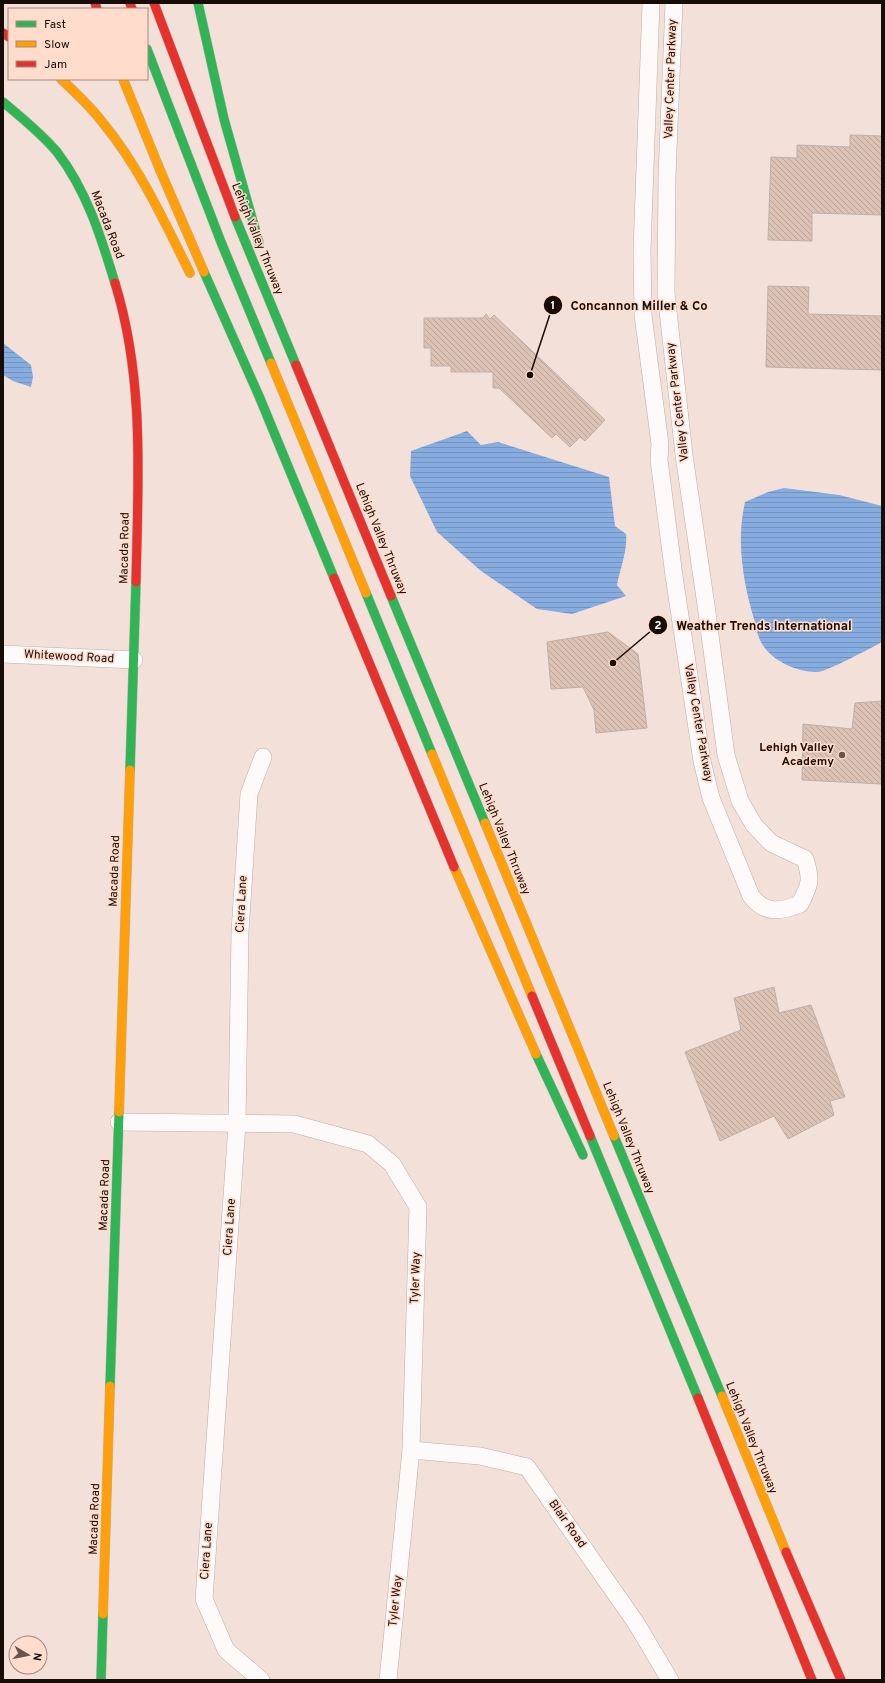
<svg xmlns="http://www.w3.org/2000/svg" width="885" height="1683" viewBox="0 0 885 1683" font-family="Overpass,sans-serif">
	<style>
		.water { fill: url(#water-rules) }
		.building { fill: url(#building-back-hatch); stroke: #beb0aa }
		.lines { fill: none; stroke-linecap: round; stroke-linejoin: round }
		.street-casing { stroke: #bdaea8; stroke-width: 18 }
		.fast-casing { stroke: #bdaea8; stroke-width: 10 }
		.slow-casing { stroke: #bdaea8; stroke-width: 10 }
		.jam-casing { stroke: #bdaea8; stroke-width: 10 }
		.street { stroke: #fdfaf9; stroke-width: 17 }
		.fast { stroke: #30b455; stroke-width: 9 }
		.slow { stroke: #ff9f0a; stroke-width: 9 }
		.jam { stroke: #e5322d; stroke-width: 9 }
		.poi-dot { fill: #655650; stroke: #ffdccc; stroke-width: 1.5 }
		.labels { text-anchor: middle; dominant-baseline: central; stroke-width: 3; stroke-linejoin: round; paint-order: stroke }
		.street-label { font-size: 12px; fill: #180c07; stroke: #ffdccc }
		.poi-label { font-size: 12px; font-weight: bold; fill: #180c07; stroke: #ffdccc; text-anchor: end }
		.leader { fill: none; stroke: #180c07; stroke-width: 1.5 }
		.callout-dot { fill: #180c07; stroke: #ffdccc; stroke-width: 1.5 }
		.mark-label { font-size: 12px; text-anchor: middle; font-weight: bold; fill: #fff }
		.callout-label { font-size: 13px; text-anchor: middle; font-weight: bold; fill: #180c07; stroke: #ffdccc; stroke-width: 3; stroke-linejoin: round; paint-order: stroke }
	</style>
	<defs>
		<pattern id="water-rules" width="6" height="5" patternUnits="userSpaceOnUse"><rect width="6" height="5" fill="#87acdf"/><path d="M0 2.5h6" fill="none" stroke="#7493be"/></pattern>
		<pattern id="building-back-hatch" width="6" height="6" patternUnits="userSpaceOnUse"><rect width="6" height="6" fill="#dcc2b5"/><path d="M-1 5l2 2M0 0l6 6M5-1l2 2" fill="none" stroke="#bca69a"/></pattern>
	</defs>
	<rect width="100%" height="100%" fill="#f3e0d8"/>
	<!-- water -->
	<g class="water">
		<polygon points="3,343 31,365 33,377 31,387 13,381 3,375"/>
		<path d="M467 431 481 445 498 442 609 477 615 526 626 534C628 549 620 569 617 585L626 596 572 614 537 609 481 571 437 532 410 476 411 451Z"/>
		<path d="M784 488 839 495 882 506V642C871 648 828 671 818 672 797 673 769 660 760 640 757 634 756 626 754 619 743 582 736 541 745 502L768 492Z"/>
	</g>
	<!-- building -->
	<g class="building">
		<polygon points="850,135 882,136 882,215 812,213 812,241 768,240 771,157 797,158 797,145 850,147"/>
		<polygon points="768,286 809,287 808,314 882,316 882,370 766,367"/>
		<polygon points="486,314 490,319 494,315 605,420 585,441 580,437 570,447 556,434 552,438 499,388 493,388 493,372 451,372 451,366 431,366 431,348 424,348 424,318 483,318"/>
		<polygon points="608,632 638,654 647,728 596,733 594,710 583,687 551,689 547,642"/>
		<polygon points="882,701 882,784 802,780 803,724 852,729 855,703"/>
		<polygon points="774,987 779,1013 811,1005 845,1097 830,1101 834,1115 788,1139 774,1116 720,1141 685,1052 741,1030 734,998"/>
	</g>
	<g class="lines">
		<!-- street casing -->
		<g class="street-casing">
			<g id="street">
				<path d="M651 3 642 250 643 315 660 444 659 460 674 576 702 761 711 798 751 896C765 914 780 912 800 904 810 884 812 881 805 859L771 843 754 825 740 801 726 755 706 605 684 455 666 293 667 176 674 3"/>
				<polyline points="3,654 134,660"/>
				<polyline points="119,1122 294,1124 368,1144 392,1164 418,1207 411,1450 388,1680"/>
				<polyline points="411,1450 480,1456 527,1467 636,1623 670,1680"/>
				<polyline points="261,1680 226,1650 204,1599 237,1124 240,932 249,794 263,757"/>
			</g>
		</g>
		<!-- fast casing -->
		<g class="fast-casing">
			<g id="fast">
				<polyline points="198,3 224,119 259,243"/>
				<polyline points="147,49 221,242 271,363"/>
				<path d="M3 102C22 118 41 133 57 152 87 191 101 237 115 283"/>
				<polyline points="235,217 296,365"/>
				<polyline points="204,272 259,396 334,578"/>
				<polyline points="366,593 432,754"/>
				<polyline points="391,596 485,823"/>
				<polyline points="130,770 136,582"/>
				<polyline points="536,1054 583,1155"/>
				<polyline points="590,1136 698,1398"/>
				<polyline points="614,1136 722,1396"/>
				<polyline points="110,1386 119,1112"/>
				<polyline points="101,1680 103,1614"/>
			</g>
		</g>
		<!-- slow casing -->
		<g class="slow-casing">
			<g id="slow">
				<path d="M61 79C76 93 91 107 103 123 140 168 164 221 190 273"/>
				<polyline points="123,79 160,170 204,272"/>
				<polyline points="271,363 366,593"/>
				<polyline points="432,754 532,996"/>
				<polyline points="485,823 614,1136"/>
				<polyline points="454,867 536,1054"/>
				<polyline points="119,1112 130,770"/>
				<polyline points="722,1396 786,1552"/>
				<polyline points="103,1614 110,1386"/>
			</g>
		</g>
		<!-- jam casing -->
		<g class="jam-casing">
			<g id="jam">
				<polyline points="95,3 97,9"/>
				<polyline points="130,3 132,9"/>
				<polyline points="154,3 235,217"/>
				<polyline points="3,33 9,37"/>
				<path d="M115 283C145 380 138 481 136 582"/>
				<polyline points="296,365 391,596"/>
				<polyline points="334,578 454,867"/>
				<polyline points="532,996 590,1136"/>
				<polyline points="698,1398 812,1680"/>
				<polyline points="786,1552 841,1680"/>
			</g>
		</g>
		<!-- street -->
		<use href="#street" class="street"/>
		<!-- fast -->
		<use href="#fast" class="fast"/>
		<!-- slow -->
		<use href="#slow" class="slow"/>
		<!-- jam -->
		<use href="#jam" class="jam"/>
	</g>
	<!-- markers -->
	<circle class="poi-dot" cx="842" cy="755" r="4"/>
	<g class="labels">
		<!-- street labels -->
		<g class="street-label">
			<text transform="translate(671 79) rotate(-88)">Valley Center Parkway</text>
			<text transform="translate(107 225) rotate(69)">Macada Road</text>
			<text transform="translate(257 239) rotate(68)">Lehigh Valley Thruway</text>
			<text transform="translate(678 402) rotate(-97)">Valley Center Parkway</text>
			<text transform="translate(381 539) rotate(68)">Lehigh Valley Thruway</text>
			<text transform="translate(125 548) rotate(-89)">Macada Road</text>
			<text transform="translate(69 657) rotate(3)">Whitewood Road</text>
			<text transform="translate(698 723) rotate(80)">Valley Center Parkway</text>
			<text transform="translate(504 839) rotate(68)">Lehigh Valley Thruway</text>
			<text transform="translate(115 871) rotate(-88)">Macada Road</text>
			<text transform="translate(242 904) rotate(-87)">Ciera Lane</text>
			<text transform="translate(628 1138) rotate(68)">Lehigh Valley Thruway</text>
			<text transform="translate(105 1195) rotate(-88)">Macada Road</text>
			<text transform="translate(230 1227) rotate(-86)">Ciera Lane</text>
			<text transform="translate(416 1278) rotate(-88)">Tyler Way</text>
			<text transform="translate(751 1438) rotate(68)">Lehigh Valley Thruway</text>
			<text transform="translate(95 1519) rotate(-88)">Macada Road</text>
			<text transform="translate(567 1524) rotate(55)">Blair Road</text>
			<text transform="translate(207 1551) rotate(-86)">Ciera Lane</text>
			<text transform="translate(396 1601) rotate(-84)">Tyler Way</text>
		</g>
		<!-- poi labels -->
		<g class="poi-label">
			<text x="834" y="748">Lehigh Valley<tspan x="834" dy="14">Academy</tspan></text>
		</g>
	</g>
	<!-- callouts -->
	<path class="leader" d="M530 375L553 305M613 663L658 625"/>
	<g class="callout-dot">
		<circle cx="530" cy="375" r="4"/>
		<circle cx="613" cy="663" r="4"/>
		<circle cx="553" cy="305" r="10"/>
		<circle cx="658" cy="625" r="10"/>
	</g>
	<g class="mark-label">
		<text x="553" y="309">1</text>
		<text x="658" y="629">2</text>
	</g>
	<g class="callout-label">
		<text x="639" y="310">Concannon Miller &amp; Co</text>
		<text x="764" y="630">Weather Trends International</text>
	</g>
	<!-- border -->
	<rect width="885" height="1683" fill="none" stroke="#180c07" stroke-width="8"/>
	<!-- legend -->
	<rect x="8" y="8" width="140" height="72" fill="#ffdccc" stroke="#a3897d"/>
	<rect x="16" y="21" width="20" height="6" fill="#30b455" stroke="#a3897d"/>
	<text x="44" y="28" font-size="12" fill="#180c07">Fast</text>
	<rect x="16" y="41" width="20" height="6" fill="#ff9f0a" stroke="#a3897d"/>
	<text x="44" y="48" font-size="12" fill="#180c07">Slow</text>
	<rect x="16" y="61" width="20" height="6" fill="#e5322d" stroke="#a3897d"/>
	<text x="44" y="68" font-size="12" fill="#180c07">Jam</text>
	<!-- north arrow -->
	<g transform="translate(28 1655) rotate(100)"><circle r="19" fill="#ffdccc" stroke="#a3897d"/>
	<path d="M0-3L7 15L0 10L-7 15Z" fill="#655650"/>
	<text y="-6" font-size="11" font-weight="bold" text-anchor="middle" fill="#180c07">N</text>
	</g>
</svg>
